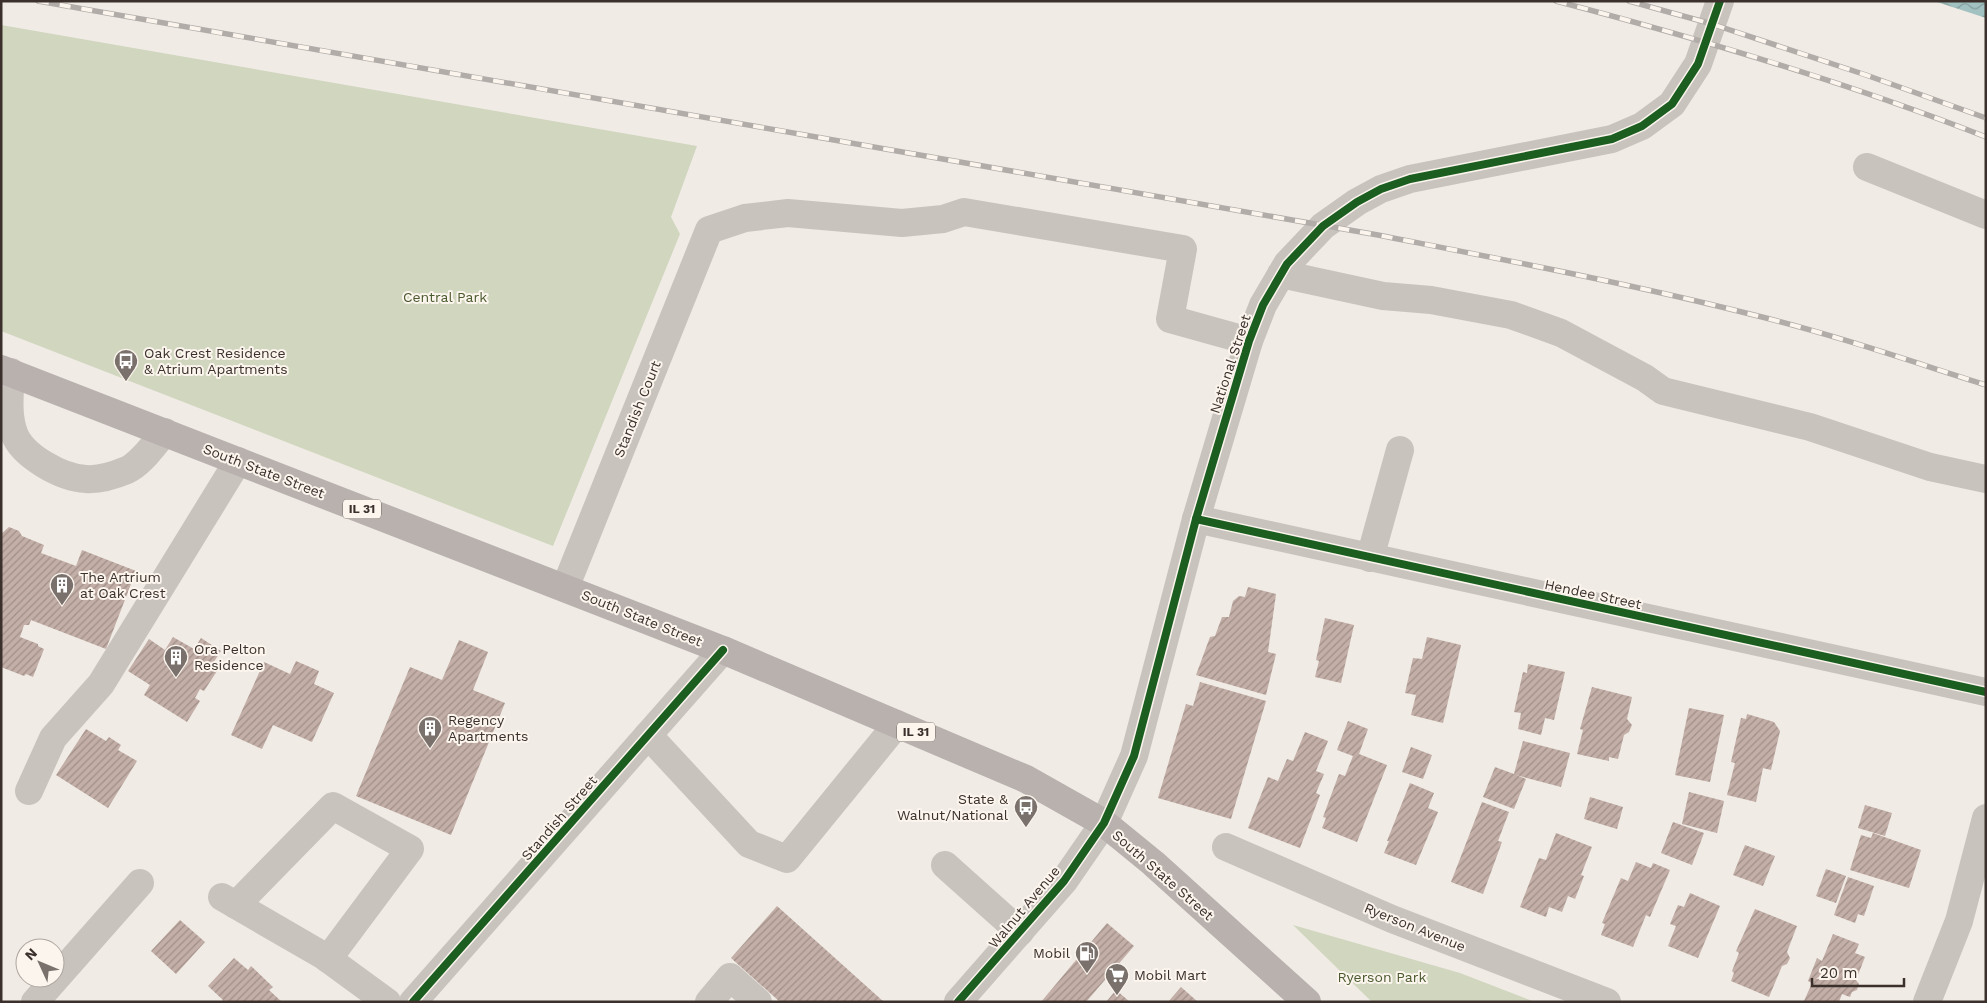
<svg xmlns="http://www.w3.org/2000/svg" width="1987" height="1003" viewBox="0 0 1987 1003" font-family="'Work Sans',sans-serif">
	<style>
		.park { fill: #d1d6bf }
		.water { fill: url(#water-waves) }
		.building { fill: url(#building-hatch) }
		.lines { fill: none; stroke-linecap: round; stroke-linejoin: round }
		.minor { stroke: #c9c3be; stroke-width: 28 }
		.major { stroke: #b8b1ad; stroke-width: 28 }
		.rail-casing { stroke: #b1aca8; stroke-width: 5.5 }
		.rail { stroke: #fbf5ee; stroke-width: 4; stroke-dasharray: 11; stroke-linecap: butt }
		.cycleway-casing { stroke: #fbf5ee; stroke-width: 11 }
		.cycleway { stroke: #1b5e20; stroke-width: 8 }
		.labels { text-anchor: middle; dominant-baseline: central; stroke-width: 4; stroke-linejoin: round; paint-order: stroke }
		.shield { fill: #fbf5ee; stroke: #756b66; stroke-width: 1 }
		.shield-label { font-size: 12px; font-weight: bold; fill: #3b302b }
		.park-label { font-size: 14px; fill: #4a5a2e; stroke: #fbf5ee }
		.poi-label { font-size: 14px; fill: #3b302b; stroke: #fbf5ee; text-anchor: start }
		.street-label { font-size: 14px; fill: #3b302b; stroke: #fbf5ee }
	</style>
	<defs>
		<pattern id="water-waves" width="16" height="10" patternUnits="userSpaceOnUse" patternTransform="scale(1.25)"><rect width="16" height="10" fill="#a1c2c1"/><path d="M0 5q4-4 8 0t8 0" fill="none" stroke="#849e9d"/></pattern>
		<pattern id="building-hatch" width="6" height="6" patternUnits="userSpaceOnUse" patternTransform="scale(1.25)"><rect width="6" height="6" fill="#c3afa7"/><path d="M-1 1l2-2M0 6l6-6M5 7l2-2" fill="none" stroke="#a08f88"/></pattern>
	</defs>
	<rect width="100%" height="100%" fill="#f0ebe5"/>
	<!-- park -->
	<g class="park">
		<polygon points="1,25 697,146 671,217 680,234 553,546 1,331"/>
		<polygon points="1293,925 1460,973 1535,1002 1372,1002"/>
	</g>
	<!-- water -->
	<polygon class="water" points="1934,1 1986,1 1986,18"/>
	<!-- building -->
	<g class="building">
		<polygon points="9,527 19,531 22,536 44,545 41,553 76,566 82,550 136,571 106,649 31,620 29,625 24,625 20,637 38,644 38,646 44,649 33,677 26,674 24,676 1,667 1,534"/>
		<polygon points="1248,587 1276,594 1268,652 1276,654 1266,695 1196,675 1210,637 1215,636 1222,617 1229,617 1233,601 1239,596 1245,597"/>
		<polygon points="1325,618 1354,625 1341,683 1315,677 1319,661 1316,660"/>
		<polygon points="173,637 194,649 201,638 221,651 211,666 217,671 204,691 200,689 195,698 200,701 187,722 144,695 150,685 128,671 149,639 165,650"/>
		<polygon points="1427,637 1461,645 1443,723 1411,715 1416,695 1405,693 1413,658 1422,659"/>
		<polygon points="459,640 488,652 473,690 505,703 451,835 356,796 410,667 442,680"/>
		<polygon points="296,661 319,671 314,684 334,693 312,742 273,725 262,749 231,735 264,662 290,674"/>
		<polygon points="1528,664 1565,672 1554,720 1545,718 1541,735 1518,729 1521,713 1514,712 1523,672 1527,673"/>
		<polygon points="1200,682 1266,701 1231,819 1158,798 1186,704 1193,706"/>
		<polygon points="1592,687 1632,697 1627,719 1632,725 1629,732 1624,735 1618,759 1609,757 1609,761 1577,754 1583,730 1580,729"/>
		<polygon points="1689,708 1724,715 1710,782 1675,775"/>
		<polygon points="1747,714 1774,722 1780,731 1771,770 1763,768 1756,802 1727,795 1735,763 1731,762 1741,718 1746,719"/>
		<polygon points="1348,721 1368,729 1359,754 1387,765 1357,842 1322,828 1326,818 1323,817 1339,774 1345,776 1353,756 1337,750"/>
		<polygon points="86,729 106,741 109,737 121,745 118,750 137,761 108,808 56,775"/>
		<polygon points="1305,732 1328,741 1316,771 1324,774 1316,793 1320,795 1300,848 1248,828 1268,777 1278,781 1287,759 1293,761"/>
		<polygon points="1523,741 1570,753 1561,787 1516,775 1526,779 1514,809 1483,797 1495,767 1514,774"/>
		<polygon points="1411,747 1432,755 1423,779 1402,772"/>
		<polygon points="1410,783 1434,793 1428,808 1438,812 1416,865 1384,853 1389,841 1387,841"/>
		<polygon points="1689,792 1724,801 1717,833 1682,824"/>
		<polygon points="1590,797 1623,807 1617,829 1584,819"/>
		<polygon points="1482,802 1509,812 1498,841 1502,842 1483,894 1451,882"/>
		<polygon points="1865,805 1892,813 1885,836 1858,828"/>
		<polygon points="1673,822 1704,833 1692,865 1661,853"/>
		<polygon points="1556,833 1592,847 1581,875 1584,876 1575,899 1568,896 1562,912 1549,907 1546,917 1520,907 1539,858 1546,860"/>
		<polygon points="1873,833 1921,850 1909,888 1850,870 1861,835 1871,838"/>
		<polygon points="1745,845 1775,856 1763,886 1733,875"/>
		<polygon points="1636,862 1651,868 1653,863 1670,870 1650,917 1646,915 1633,947 1601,935 1605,924 1602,923 1621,878 1628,881"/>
		<polygon points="1826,869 1846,876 1836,903 1816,896"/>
		<polygon points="1848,877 1874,886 1864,916 1858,914 1855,923 1834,915"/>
		<polygon points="1690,893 1720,906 1698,958 1668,946 1676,926 1670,924 1678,905 1684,907"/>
		<polygon points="777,906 884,1002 780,1002 731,958"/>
		<polygon points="1755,909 1797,926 1787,952 1790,958 1787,964 1782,966 1769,997 1731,981 1734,973 1732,971 1739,953 1736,951"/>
		<polygon points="180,920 205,942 176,974 151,951"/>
		<polygon points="1107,923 1134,946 1086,1002 1041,1002"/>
		<polygon points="1833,934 1859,944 1855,953 1865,957 1856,980 1859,984 1857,990 1852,992 1850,997 1842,994 1839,1002 1804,1001 1812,983 1808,981 1817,958 1822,961"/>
		<polygon points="234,958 248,970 251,966 273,987 269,990 282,1002 222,1002 223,1000 208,986"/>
		<polygon points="1181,987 1198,1002 1168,1002"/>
		<polygon points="1116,990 1130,1002 1106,1002"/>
	</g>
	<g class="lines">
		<!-- minor -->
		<g class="minor">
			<polyline points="1867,167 1986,215"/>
			<polyline points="1281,274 1383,296 1431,300 1511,315 1561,333 1645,378 1663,391 1810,427 1930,467 1986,479"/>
			<path d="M11 372C10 393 7 414 14 433 22 456 62 478 86 479 98 480 115 475 127 470 142 463 154 444 165 432"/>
			<polyline points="1196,519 1986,692"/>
			<polyline points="1370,558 1400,450"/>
			<polyline points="565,588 709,230 745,218 788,213 902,223 943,219 964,212 1183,249 1170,319 1249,341"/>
			<polyline points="648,735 749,844 787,859 897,724"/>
			<polyline points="29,791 53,738 101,684 238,461"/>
			<polyline points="1226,847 1392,919 1607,1002"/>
			<polyline points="945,865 1020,932"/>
			<polyline points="222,897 324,956 387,1002"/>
			<polyline points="236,905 333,806 410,849 328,959"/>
			<polyline points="35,1002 140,883"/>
			<polyline points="413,1002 723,650"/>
			<polyline points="709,1002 730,977 758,1002"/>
			<polyline points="958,1002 1064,881 1104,823 1134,756 1196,519 1249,341 1263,305 1287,264 1323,226 1357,202 1381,189 1410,179 1612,139 1642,126 1672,104 1698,64 1720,1"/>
			<polyline points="1927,1002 1959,921 1986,818"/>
		</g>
		<!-- major -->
		<polyline class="major" points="1,369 723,650 1026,779 1104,823 1153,863 1307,1002"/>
		<!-- rail casing -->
		<g class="rail-casing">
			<g id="rail">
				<path d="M38 1 1378 235C1505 260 1632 284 1758 316 1835 335 1910 361 1986 385"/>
				<path d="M1556 1C1701 39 1846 82 1986 137"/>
				<polyline points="1629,1 1712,24 1866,75 1986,118"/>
			</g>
		</g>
		<!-- rail -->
		<use href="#rail" class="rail"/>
		<!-- cycleway casing -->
		<g class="cycleway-casing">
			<g id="cycleway">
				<polyline points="1196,519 1986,692"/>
				<polyline points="413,1002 723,650"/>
				<polyline points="958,1002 1064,881 1104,823 1134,756 1196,519 1249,341 1263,305 1287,264 1323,226 1357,202 1381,189 1410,179 1612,139 1642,126 1672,104 1698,64 1720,1"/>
			</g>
		</g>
		<!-- cycleway -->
		<use href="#cycleway" class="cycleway"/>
	</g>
	<!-- icons -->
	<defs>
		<g id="bus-pin" transform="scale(1.25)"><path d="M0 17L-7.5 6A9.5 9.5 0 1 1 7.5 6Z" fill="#7a716c" stroke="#fbf5ee"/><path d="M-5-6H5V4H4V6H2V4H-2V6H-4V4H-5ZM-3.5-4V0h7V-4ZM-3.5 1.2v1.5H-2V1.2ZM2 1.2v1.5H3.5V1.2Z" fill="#fff"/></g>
		<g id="building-pin" transform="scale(1.25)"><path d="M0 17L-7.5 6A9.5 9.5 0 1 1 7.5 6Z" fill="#7a716c" stroke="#fbf5ee"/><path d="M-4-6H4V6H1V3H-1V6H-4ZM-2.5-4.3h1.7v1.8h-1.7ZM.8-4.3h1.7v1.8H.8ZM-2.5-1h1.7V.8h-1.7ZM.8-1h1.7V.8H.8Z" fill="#fff"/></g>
		<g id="fuel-pin" transform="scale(1.25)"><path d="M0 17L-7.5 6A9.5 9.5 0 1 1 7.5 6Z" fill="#7a716c" stroke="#fbf5ee"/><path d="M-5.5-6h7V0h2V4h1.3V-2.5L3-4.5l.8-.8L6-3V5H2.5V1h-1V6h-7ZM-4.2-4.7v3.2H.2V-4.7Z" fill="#fff"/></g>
		<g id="supermarket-pin" transform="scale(1.25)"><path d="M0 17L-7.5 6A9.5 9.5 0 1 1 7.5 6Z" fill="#7a716c" stroke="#fbf5ee"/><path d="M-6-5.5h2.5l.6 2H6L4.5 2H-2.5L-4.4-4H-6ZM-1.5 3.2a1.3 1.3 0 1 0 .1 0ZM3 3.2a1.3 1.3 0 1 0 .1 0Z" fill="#fff"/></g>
	</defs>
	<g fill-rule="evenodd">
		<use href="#bus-pin" x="126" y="361"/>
		<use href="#building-pin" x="62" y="585"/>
		<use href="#building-pin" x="176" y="657"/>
		<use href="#building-pin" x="430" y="728"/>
		<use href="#bus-pin" x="1026" y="807"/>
		<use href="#fuel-pin" x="1087" y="953"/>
		<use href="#supermarket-pin" x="1117" y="975"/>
	</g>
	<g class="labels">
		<!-- shield labels -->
		<g class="shield">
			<rect x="343" y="499.5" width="38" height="19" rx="4"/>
			<rect x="897" y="722.5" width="38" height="19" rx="4"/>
		</g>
		<g class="shield-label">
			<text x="362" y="509">IL 31</text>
			<text x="916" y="732">IL 31</text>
		</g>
		<!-- park labels -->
		<g class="park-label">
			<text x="445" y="297">Central Park</text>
			<text x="1382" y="977">Ryerson Park</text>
		</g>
		<!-- poi labels -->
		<g class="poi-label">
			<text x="144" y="353">Oak Crest Residence<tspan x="144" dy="16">&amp; Atrium Apartments</tspan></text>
			<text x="80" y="577">The Artrium<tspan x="80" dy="16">at Oak Crest</tspan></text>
			<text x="194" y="649">Ora Pelton<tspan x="194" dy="16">Residence</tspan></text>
			<text x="448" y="720">Regency<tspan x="448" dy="16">Apartments</tspan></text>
			<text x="1008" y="799" text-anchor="end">State &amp;<tspan x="1008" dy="16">Walnut/National</tspan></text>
			<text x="1070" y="953" text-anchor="end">Mobil</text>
			<text x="1134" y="975">Mobil Mart</text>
		</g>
		<!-- street labels -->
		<g class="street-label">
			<text transform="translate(1230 364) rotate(-72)">National Street</text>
			<text transform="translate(637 409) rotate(-68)">Standish Court</text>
			<text transform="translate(264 471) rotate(21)">South State Street</text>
			<text transform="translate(1593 594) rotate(12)">Hendee Street</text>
			<text transform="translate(642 618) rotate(22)">South State Street</text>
			<text transform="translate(559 818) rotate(-49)">Standish Street</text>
			<text transform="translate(1163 875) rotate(41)">South State Street</text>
			<text transform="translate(1024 907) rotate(-50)">Walnut Avenue</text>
			<text transform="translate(1415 927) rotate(22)">Ryerson Avenue</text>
		</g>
	</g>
	<!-- border -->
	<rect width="1987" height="1003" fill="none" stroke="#3b302b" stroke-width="5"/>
	<!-- north arrow -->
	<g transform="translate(40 963) rotate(314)"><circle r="24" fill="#fbf5ee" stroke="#aea6a0"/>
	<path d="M0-4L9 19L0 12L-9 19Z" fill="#7a716c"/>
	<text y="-8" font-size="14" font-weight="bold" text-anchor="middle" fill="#3b302b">N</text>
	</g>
	<!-- scale -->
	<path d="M1812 978v8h92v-8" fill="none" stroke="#3b302b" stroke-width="2.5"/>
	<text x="1820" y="978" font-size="15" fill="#3b302b" stroke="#fbf5ee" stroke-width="4" paint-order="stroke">20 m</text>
</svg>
